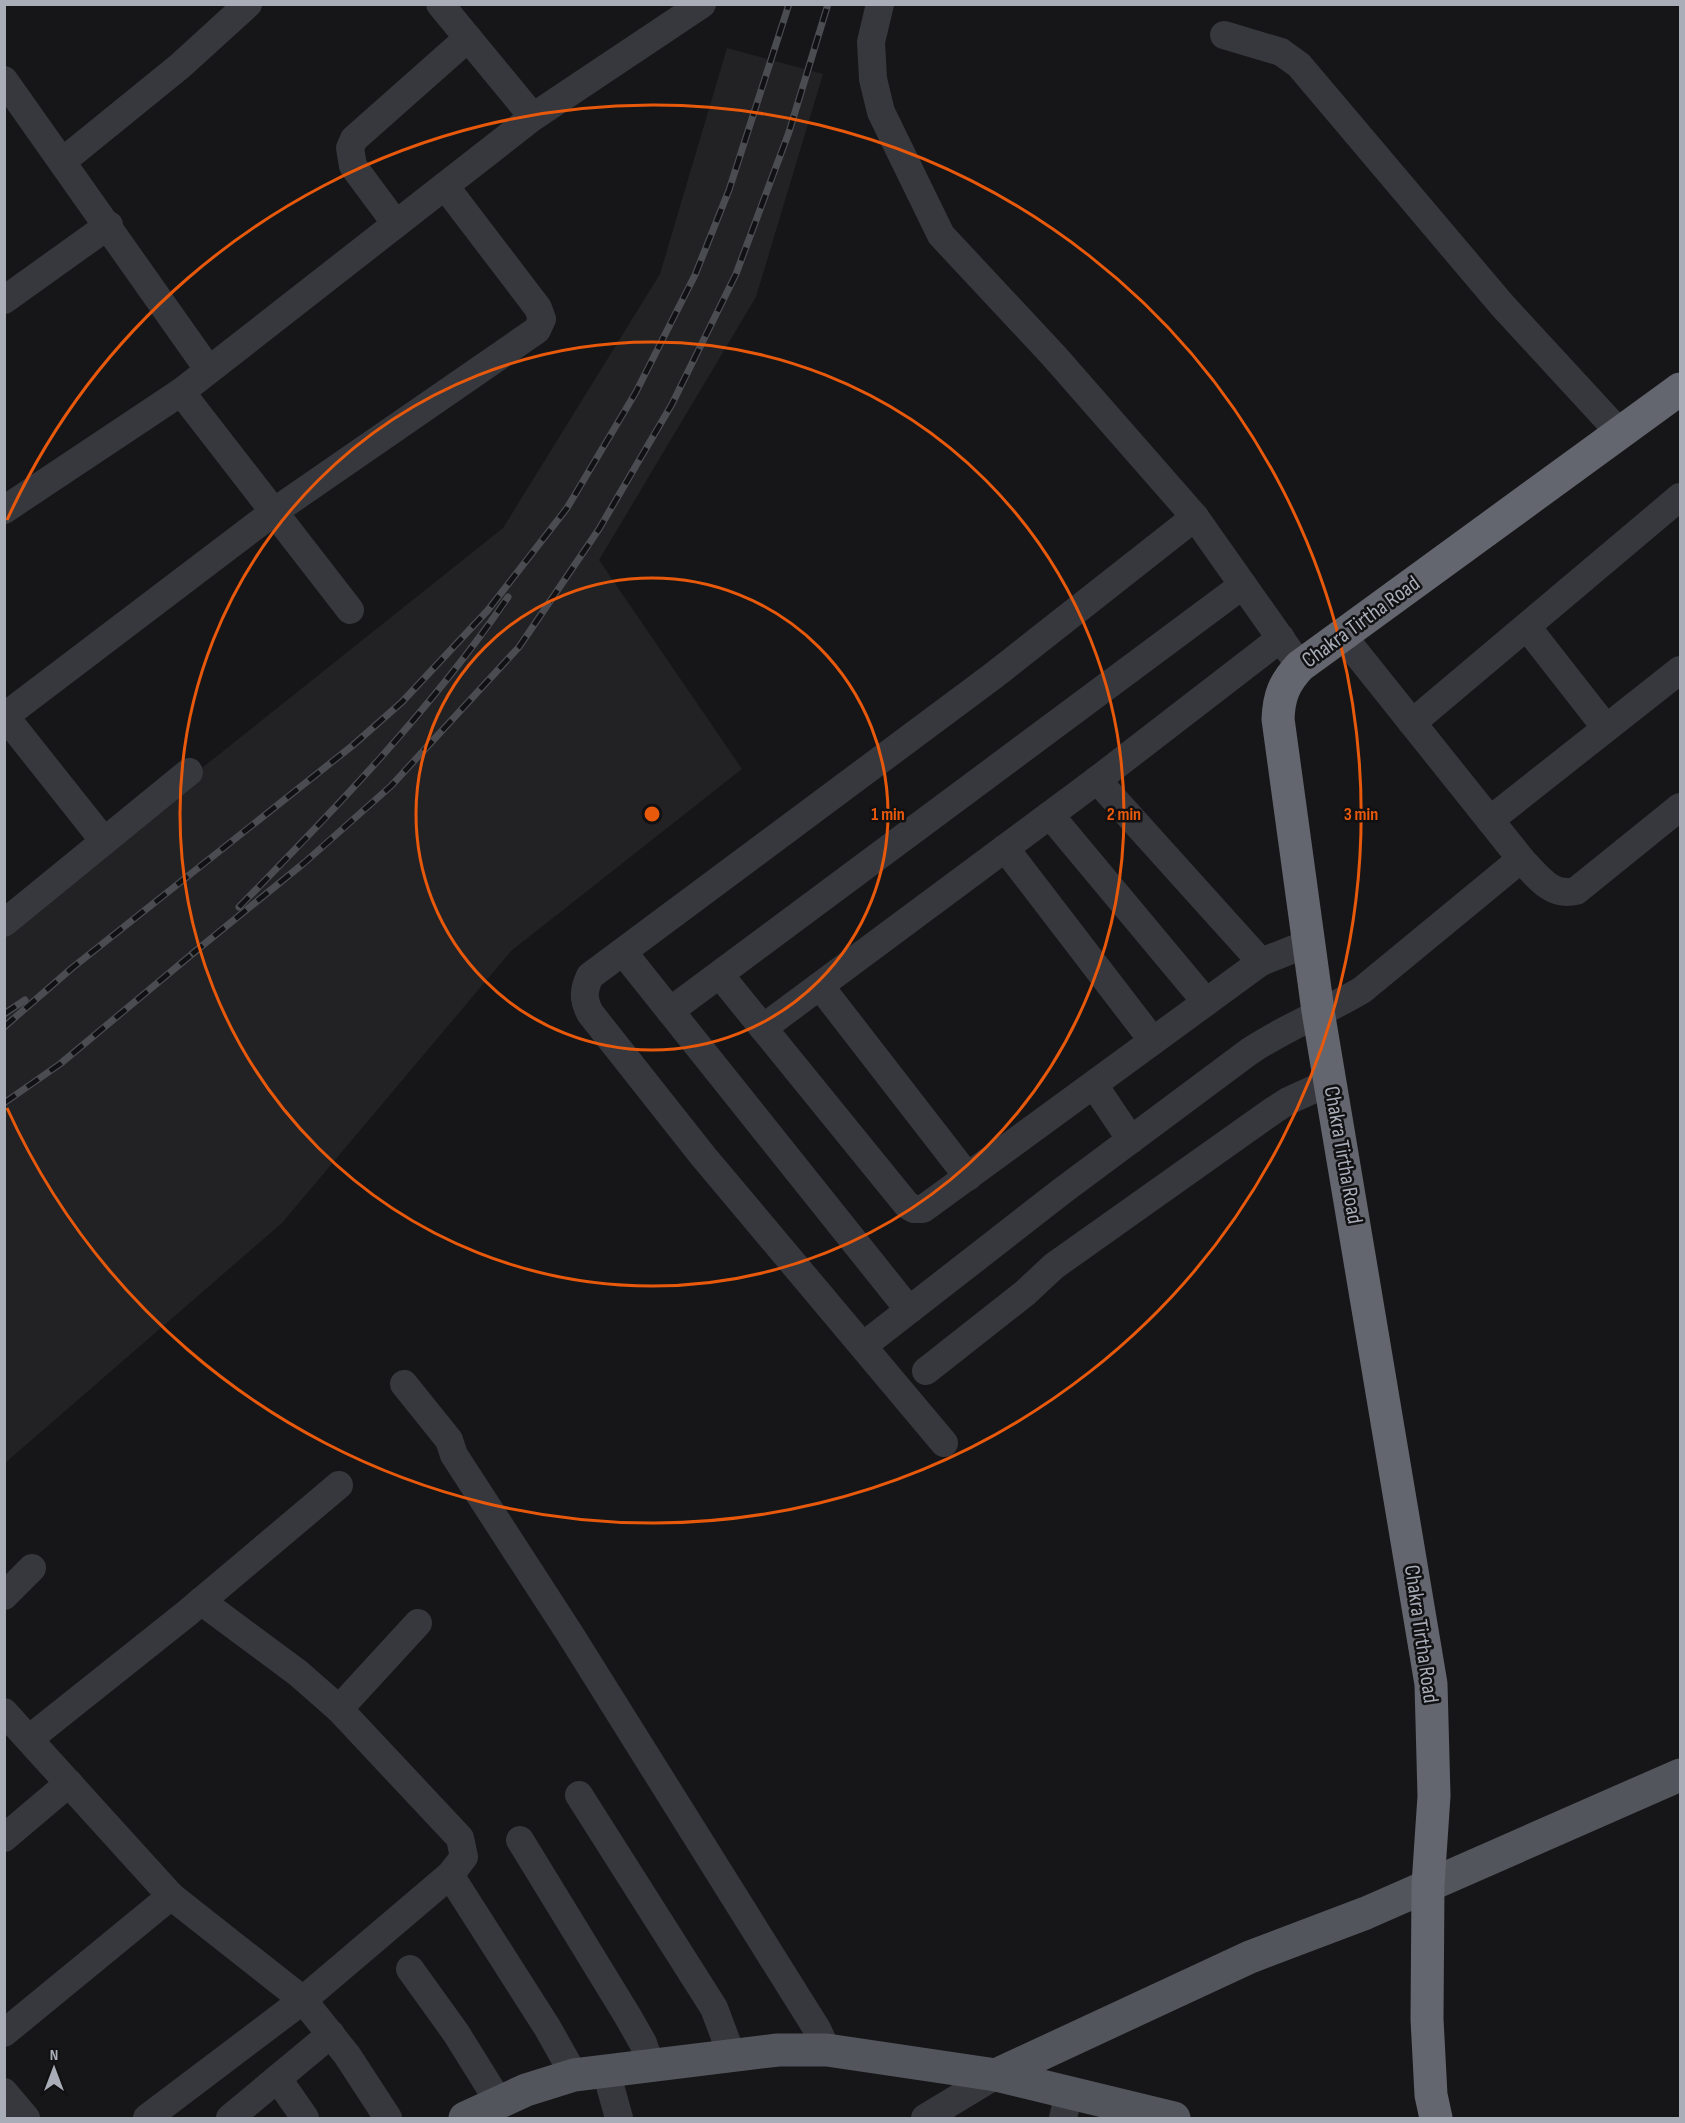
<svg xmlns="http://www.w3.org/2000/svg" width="1685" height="2123" viewBox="0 0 1685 2123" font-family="'Sofia Sans Condensed',sans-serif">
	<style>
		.built { fill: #222225 }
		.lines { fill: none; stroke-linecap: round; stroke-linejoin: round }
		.minor { stroke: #37383d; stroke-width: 28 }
		.major { stroke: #53555c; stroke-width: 33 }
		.highway { stroke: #63666e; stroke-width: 33 }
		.rail-casing { stroke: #4a4c52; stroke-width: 7 }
		.rail { stroke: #111113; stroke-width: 4.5; stroke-dasharray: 14; stroke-linecap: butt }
		.ring { fill: none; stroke: #e8590c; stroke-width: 3 }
		.labels { text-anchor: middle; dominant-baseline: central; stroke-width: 5; stroke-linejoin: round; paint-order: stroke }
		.street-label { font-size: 22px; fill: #a8adb8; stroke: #111113 }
		.centre { fill: #e8590c; stroke: #111113; stroke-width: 3 }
		.ring-label { font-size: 18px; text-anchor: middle; font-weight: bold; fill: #e8590c; stroke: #111113; stroke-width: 5; stroke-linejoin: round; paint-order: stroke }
	</style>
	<rect width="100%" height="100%" fill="#161618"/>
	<!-- built -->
	<polygon class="built" points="727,48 823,74 756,297 599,560 742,769 511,951 282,1223 5,1463 5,925 503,528 660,274"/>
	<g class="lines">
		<!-- minor -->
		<g class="minor">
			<polyline points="440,4 533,117"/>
			<polyline points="880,4 871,42 873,79 881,112 941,235 1054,356 1195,517 1300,666"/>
			<polyline points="1224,35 1281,52 1299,65 1502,305 1620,433"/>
			<polyline points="4,80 208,369"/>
			<polyline points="63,161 180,66 248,4"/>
			<polyline points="396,224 353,166 350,148 354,139 468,38"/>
			<polyline points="4,300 109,225"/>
			<polyline points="181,392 350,610"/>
			<polyline points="4,510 181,392 533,117 702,4"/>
			<polyline points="1527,627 1606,728"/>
			<path d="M1342 635 1521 859C1537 876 1551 897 1576 891L1680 807"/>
			<polyline points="4,715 104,841"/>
			<polyline points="5,716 275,511 537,330 542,319 538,308 445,186"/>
			<polyline points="1412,723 1680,497"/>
			<polyline points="1097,780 1261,962"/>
			<polyline points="1050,815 1206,1002"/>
			<polyline points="1490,820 1680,670"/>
			<polyline points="1005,848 1153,1041"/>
			<polyline points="4,923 189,772"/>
			<polyline points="623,952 909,1310"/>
			<polyline points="720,975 907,1205 914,1209 923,1209 1261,962 1309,943"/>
			<polyline points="820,986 968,1177"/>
			<polyline points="670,1011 1243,585"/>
			<polyline points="763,1028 1097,780 1281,638"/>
			<polyline points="1094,1085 1131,1140"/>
			<path d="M863 1346 1062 1191 1250 1051C1286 1027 1325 1012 1362 990L1521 859"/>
			<polyline points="926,1371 1025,1293 1054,1266 1274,1110 1288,1101 1330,1082"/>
			<polyline points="404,1384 449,1440 454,1455 570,1634 817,2029 827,2050"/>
			<path d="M944 1443 703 1156 590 1013C583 999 583 991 590 976L993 676 1195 517"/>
			<polyline points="4,1596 32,1568"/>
			<polyline points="339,1709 418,1623"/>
			<polyline points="4,1712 171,1896 303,2000 347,2055 388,2118"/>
			<polyline points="29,1739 186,1614 339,1485"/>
			<polyline points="579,1795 714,2008 732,2056"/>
			<polyline points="4,1838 69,1783"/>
			<polyline points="520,1840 627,2015 643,2043 651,2066"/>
			<polyline points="450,1875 547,2027 574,2075"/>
			<polyline points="410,1969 456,2033 499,2102"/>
			<polyline points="4,2033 171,1896"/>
			<polyline points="606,2071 619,2118"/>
			<polyline points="278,2079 305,2118"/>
			<polyline points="4,2092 26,2118"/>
			<polyline points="147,2118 303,2000 450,1875 464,1857 460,1838 339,1709 298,1673 201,1601"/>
			<polyline points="230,2118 331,2034"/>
			<polyline points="925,2118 996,2075"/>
			<polyline points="1063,2118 1069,2093"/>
		</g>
		<!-- major -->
		<g class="major">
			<polyline points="996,2075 1250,1957 1366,1913 1680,1775"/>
			<polyline points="465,2118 526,2090 574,2075 778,2050 827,2050 996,2075 1174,2118"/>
		</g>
		<!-- highway -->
		<path class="highway" d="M1436 2118 1431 2095 1427 2019 1428 1885 1434 1796 1431 1684 1318 1011 1278 719C1279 696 1284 683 1300 666L1680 389"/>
		<!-- rail casing -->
		<g class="rail-casing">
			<g id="rail">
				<path d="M239 907C334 810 431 710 508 597"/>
				<polyline points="192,954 304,863 391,786 519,647 599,529 672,404 736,274 789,132 828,4"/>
				<polyline points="4,1014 25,1000"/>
				<polyline points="4,1027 72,968 352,746 402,702 488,610 567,508 636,392 695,275 729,190 789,4"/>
				<polyline points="4,1103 60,1064 197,950"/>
			</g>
		</g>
		<!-- rail -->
		<use href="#rail" class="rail"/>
	</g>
	<!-- distance rings -->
	<g class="ring">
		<circle cx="652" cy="814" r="236"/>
		<circle cx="652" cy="814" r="472"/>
		<path d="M7 520A709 709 0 1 1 7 1108"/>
	</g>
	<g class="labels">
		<!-- street labels -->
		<g class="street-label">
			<text transform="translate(1361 622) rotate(-36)">Chakra Tirtha Road</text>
			<text transform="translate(1343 1155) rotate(80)">Chakra Tirtha Road</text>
			<text transform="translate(1421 1634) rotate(82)">Chakra Tirtha Road</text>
		</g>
	</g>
	<circle cx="652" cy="814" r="9" class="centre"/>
	<g class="ring-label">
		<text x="888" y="820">1 min</text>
		<text x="1124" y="820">2 min</text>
		<text x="1361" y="820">3 min</text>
	</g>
	<!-- border -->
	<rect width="1685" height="2123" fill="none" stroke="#a8adb8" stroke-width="12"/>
	<!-- north arrow -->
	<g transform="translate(54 2069)" stroke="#111113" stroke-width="4.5" paint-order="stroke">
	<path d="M0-4.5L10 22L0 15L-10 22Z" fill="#a8adb8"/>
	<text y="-9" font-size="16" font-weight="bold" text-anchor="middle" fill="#a8adb8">N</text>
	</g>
</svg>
